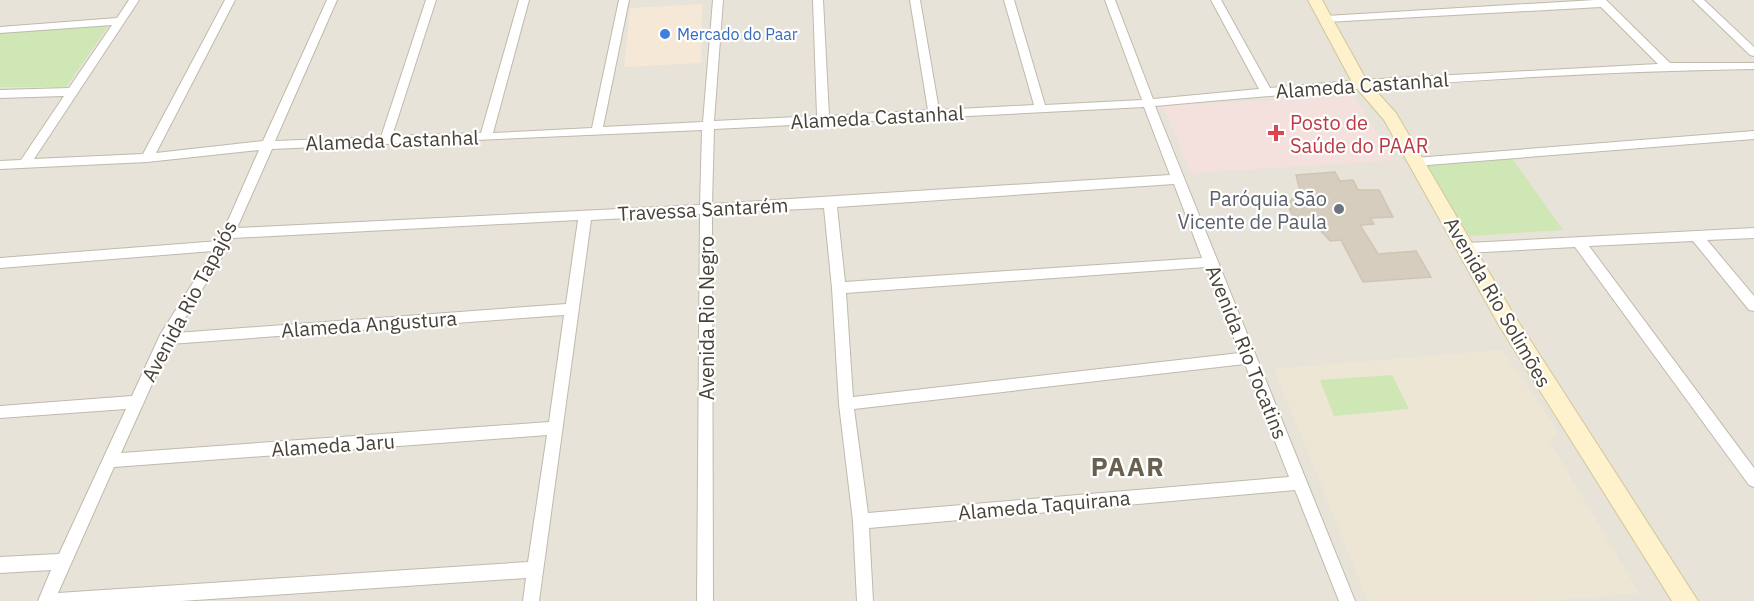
<svg xmlns="http://www.w3.org/2000/svg" width="1754" height="601" viewBox="0 0 1754 601" font-family="'IBM Plex Sans',sans-serif">
	<style>
		.residential { fill: #e8e3d8 }
		.commercial { fill: #f5e8d6 }
		.education { fill: #ede6d4 }
		.medical { fill: #f4e1de }
		.green { fill: #cfe7b4 }
		.building { fill: #d6cdbf; stroke: #d0c5b3; stroke-width: 1.5 }
		.lines { fill: none; stroke-linecap: round; stroke-linejoin: round }
		.minor-casing { stroke: #c0b9ac; stroke-width: 2 }
		.secondary-casing { stroke: #d2c59b; stroke-width: 2 }
		.minor { fill: #fff; fill-rule: evenodd }
		.secondary { fill: #fdf2cb; fill-rule: evenodd }
		.shop-dot { fill: #3f7fe0; stroke: #fff; stroke-width: 2 }
		.health-dot { fill: #e0444e; stroke: #fff; stroke-width: 2 }
		.worship-dot { fill: #6b7280; stroke: #fff; stroke-width: 2 }
		.labels { text-anchor: middle; dominant-baseline: central; stroke-width: 4.5; stroke-linejoin: round; paint-order: stroke }
		.far-shop-label { font-size: 16px; fill: #366cbe; stroke: #fff; text-anchor: start }
		.street-label { font-size: 20px; fill: #484238; stroke: #fff }
		.health-label { font-size: 20px; fill: #be3a42; stroke: #fff; text-anchor: start }
		.worship-label { font-size: 20px; fill: #5b616d; stroke: #fff; text-anchor: end }
		.district-label { font-size: 26px; font-weight: bold; letter-spacing: 1.5px; fill: #6a6050; stroke: #fff }
	</style>
	<rect width="100%" height="100%" fill="#f4f1ea"/>
	<!-- residential -->
	<rect class="residential" x="0" y="0" width="1754" height="601"/>
	<!-- commercial -->
	<polygon class="commercial" points="702,4 701,63 624,67 630,8"/>
	<!-- education -->
	<polygon class="education" points="1502,350 1558,431 1550,442 1639,593 1548,601 1368,601 1274,369"/>
	<!-- medical -->
	<polygon class="medical" points="1354,96 1393,160 1191,173 1163,106"/>
	<!-- green -->
	<g class="green">
		<polygon points="109,25 66,87 0,87 0,32"/>
		<polygon points="1512,158 1563,230 1470,236 1424,164"/>
		<polygon points="1392,375 1409,409 1334,416 1320,380"/>
	</g>
	<!-- building -->
	<polygon class="building" points="1335,172 1340,181 1353,180 1358,190 1379,190 1393,217 1370,218 1374,224 1360,225 1378,254 1416,251 1431,277 1363,282 1341,240 1330,241 1311,220 1301,220 1292,214 1288,205 1292,199 1301,195 1296,175"/>
	<g class="lines">
		<!-- minor casing -->
		<g class="minor-casing">
			<g id="minor">
				<path d="M129 0H139L34 159 143 154 225 0H235L156 153 263 141 327 0H337L275 141 381 137 426 0H436L392 136 481 133 519 0H529L493 133 592 128 619 0H629L603 127 703 122 713 0H723L714 121 817 116 813 0H823L829 116 928 110 910 0H920L939 110 1034 105 1004 0H1014L1045 105 1142 100 1105 0H1115L1153 99 1259 89 1211 0H1221L1270 88 1361 80 1658 64 1601 7 1326 22 1321 19 1326 16 1595 0H1606L1670 63H1754V69C1554 72 1355 88 1155 106L1355 601H1339L1295 490 869 528 873 601H857L853 521 839 404 832 288 824 208 712 213 713 601H697L700 214 591 220 539 601H523L526 578 181 601H38L51 570 0 573V557L59 554 126 409 0 418V406L132 396 160 335 213 251 0 268V258L219 241 259 150 147 162 0 169V161L21 160 64 96 0 98V90L69 88 112 25 0 33V27L117 18ZM1144 107 1170 175 712 204 714 129ZM702 130 700 205 237 228 272 149ZM1174 184 1202 258 845 282 837 207ZM578 220 566 304 176 333 233 238ZM1206 267 1240 353 853 397 846 293ZM564 315 549 422 121 453 170 344ZM1245 364 1289 477 868 513 854 409ZM547 435 528 562 58 593 114 467Z"/>
				<polygon points="1693,0 1704,0 1754,47 1754,56 1750,55"/>
				<polygon points="1754,131 1754,139 1415,166 1409,162 1415,158"/>
				<polygon points="1754,228 1754,238 1707,240 1754,296 1754,311 1749,310 1693,241 1589,246 1754,468 1754,487 1749,485 1575,247 1467,253 1461,248 1467,243"/>
			</g>
		</g>
		<!-- secondary casing -->
		<g class="secondary-casing">
			<polygon id="secondary" points="1308,0 1322,0 1367,81 1396,113 1514,315 1698,601 1672,601 1500,327 1384,120 1353,84"/>
		</g>
		<!-- minor -->
		<use href="#minor" class="minor"/>
		<!-- secondary -->
		<use href="#secondary" class="secondary"/>
	</g>
	<!-- markers -->
	<circle class="shop-dot" cx="665" cy="34" r="6"/>
	<path class="health-dot" d="M1273 124h6v6h6v6h-6v6h-6v-6h-6v-6h6z"/>
	<circle class="worship-dot" cx="1339" cy="209" r="6"/>
	<g class="labels">
		<!-- far-shop labels -->
		<g class="far-shop-label">
			<text x="677" y="34">Mercado do Paar</text>
		</g>
		<!-- street labels -->
		<g class="street-label">
			<text transform="translate(1362 85) rotate(-4)">Alameda Castanhal</text>
			<text transform="translate(877 117) rotate(-3)">Alameda Castanhal</text>
			<text transform="translate(392 140) rotate(-2)">Alameda Castanhal</text>
			<text transform="translate(703 209) rotate(-3)">Travessa Santarém</text>
			<text transform="translate(189 301) rotate(-62)">Avenida Rio Tapajós</text>
			<text transform="translate(1498 302) rotate(60)">Avenida Rio Solimões</text>
			<text transform="translate(706 318) rotate(-90)">Avenida Rio Negro</text>
			<text transform="translate(369 324) rotate(-4)">Alameda Angustura</text>
			<text transform="translate(1247 352) rotate(68)">Avenida Rio Tocatins</text>
			<text transform="translate(333 445) rotate(-4)">Alameda Jaru</text>
			<text transform="translate(1044 505) rotate(-5)">Alameda Taquirana</text>
		</g>
		<!-- health labels -->
		<g class="health-label">
			<text x="1290" y="122">Posto de<tspan x="1290" dy="23">Saúde do PAAR</tspan></text>
		</g>
		<!-- worship labels -->
		<g class="worship-label">
			<text x="1327" y="198">Paróquia São<tspan x="1327" dy="23">Vicente de Paula</tspan></text>
		</g>
		<!-- district labels -->
		<g class="district-label">
			<text x="1128" y="466">PAAR</text>
		</g>
	</g>
</svg>
